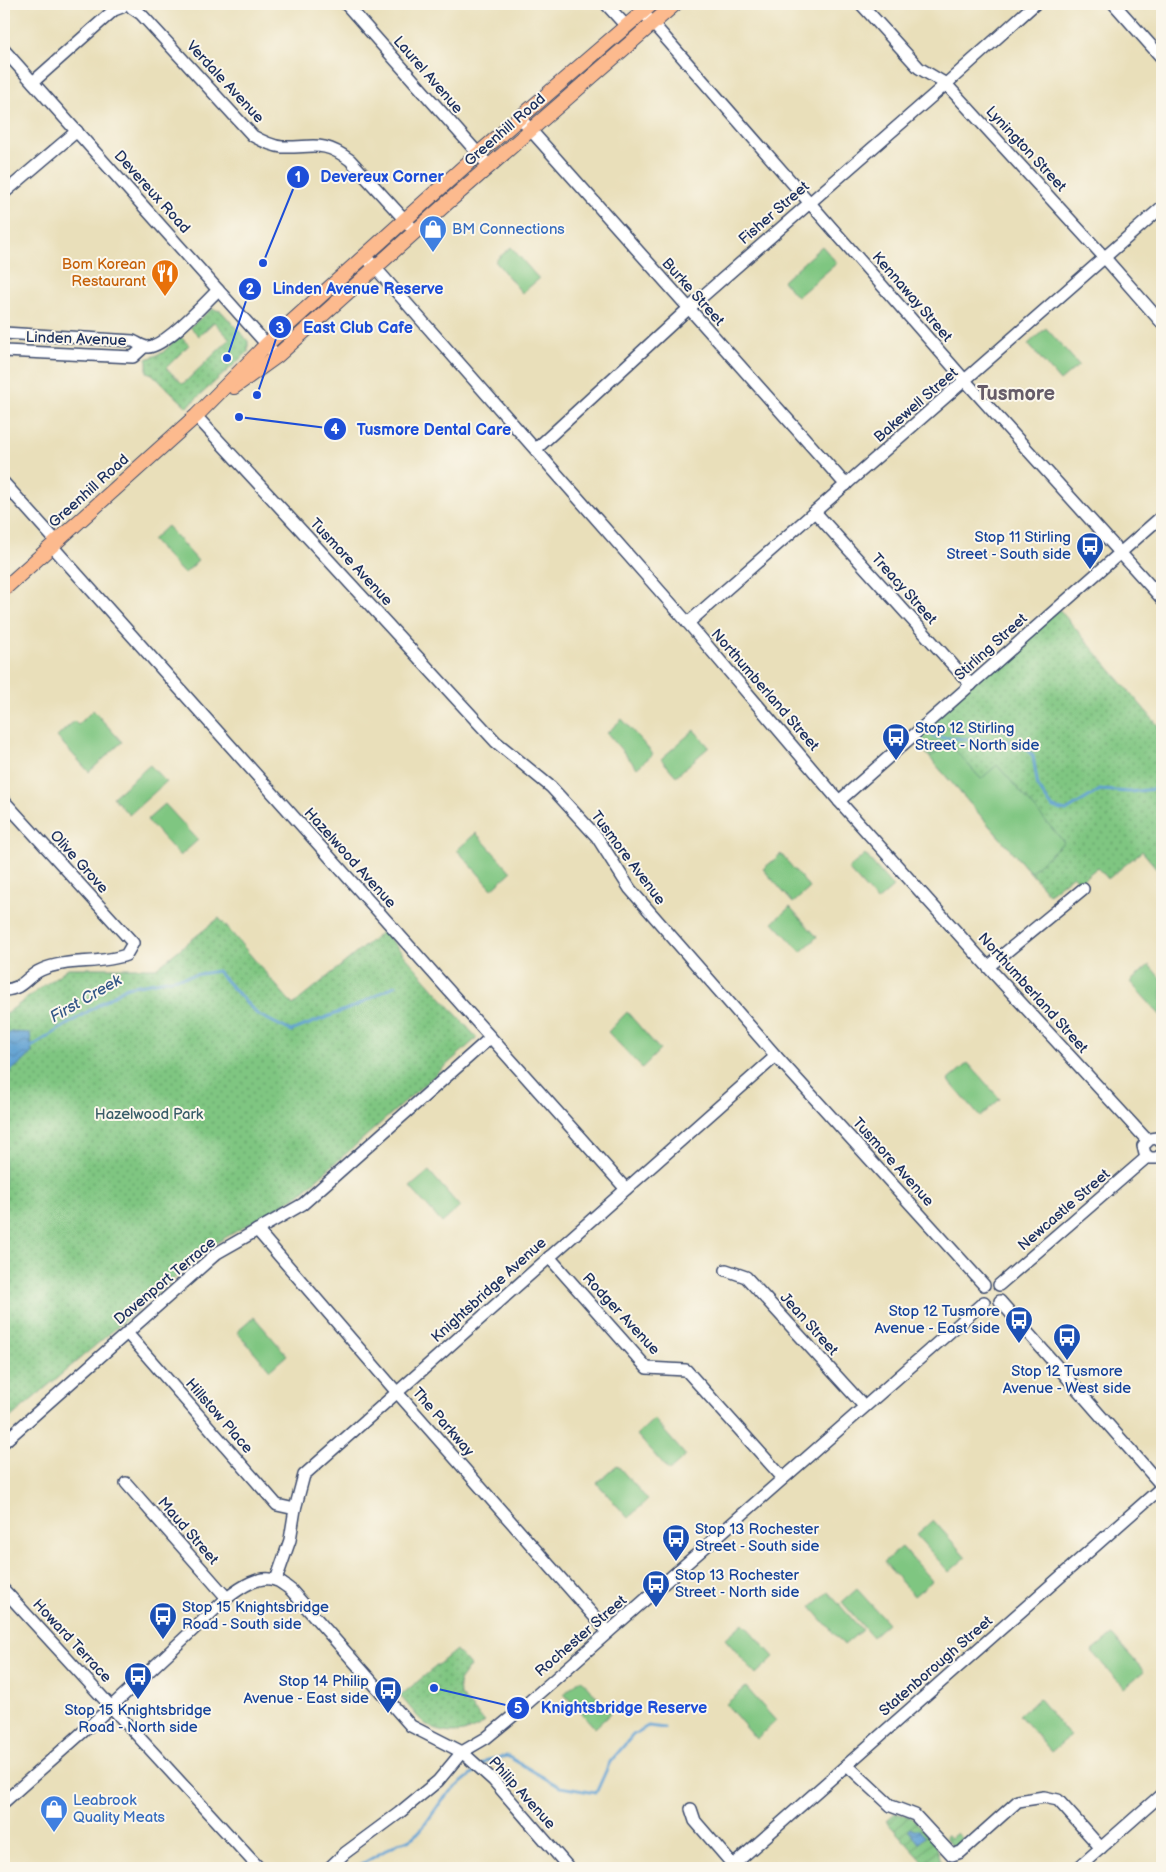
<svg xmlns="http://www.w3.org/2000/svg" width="1166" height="1872" viewBox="0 0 1166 1872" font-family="'Balsamiq Sans',sans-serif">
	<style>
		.grass { fill: url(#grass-dots); stroke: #4d7a70 }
		.garden { fill: url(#garden-furrows); stroke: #4d7a70 }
		.pitch { fill: #7fc681; stroke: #4d7a70 }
		.water { fill: url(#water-waves); stroke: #3d6898 }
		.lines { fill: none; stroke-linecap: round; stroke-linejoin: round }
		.stream { stroke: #5fa0d2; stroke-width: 3 }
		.minor-casing { stroke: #3a496c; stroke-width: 14 }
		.major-casing { stroke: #3a496c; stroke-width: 16 }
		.minor { stroke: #fff; stroke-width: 11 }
		.major { stroke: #fcba8e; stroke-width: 14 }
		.labels { text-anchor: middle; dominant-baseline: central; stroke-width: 4; stroke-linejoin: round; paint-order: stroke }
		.street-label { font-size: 15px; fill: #1b2f5e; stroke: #fbf7ec }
		.shop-label { font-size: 15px; fill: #366cbe; stroke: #fbf7ec; text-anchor: start }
		.food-label { font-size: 15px; fill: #c56008; stroke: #fbf7ec; text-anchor: end }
		.transit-label { font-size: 15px; fill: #164399; stroke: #fbf7ec; text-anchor: start }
		.park-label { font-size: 15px; fill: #395c68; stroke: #fbf7ec }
		.water-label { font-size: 16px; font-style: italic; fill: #335787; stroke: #fbf7ec }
		.district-label { font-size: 20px; font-weight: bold; fill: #665c69; stroke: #fbf7ec }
		.leader { fill: none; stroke: #1d4ed8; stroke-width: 2 }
		.callout-dot { fill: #1d4ed8; stroke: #fbf7ec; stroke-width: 2 }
		.mark-label { font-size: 15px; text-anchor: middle; font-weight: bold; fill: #fff }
		.callout-label { font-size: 16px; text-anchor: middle; font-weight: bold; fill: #1d4ed8; stroke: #fbf7ec; stroke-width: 4; stroke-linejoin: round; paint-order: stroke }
	</style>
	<defs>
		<pattern id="grass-dots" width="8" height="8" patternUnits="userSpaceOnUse" patternTransform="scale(1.25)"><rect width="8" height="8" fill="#7fc681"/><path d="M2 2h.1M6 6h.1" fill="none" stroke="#67a16d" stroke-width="1.8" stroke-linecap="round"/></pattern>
		<pattern id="garden-furrows" width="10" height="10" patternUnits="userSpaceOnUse" patternTransform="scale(1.25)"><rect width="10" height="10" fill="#7fc681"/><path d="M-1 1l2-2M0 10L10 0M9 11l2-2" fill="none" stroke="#67a16d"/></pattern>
		<pattern id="water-waves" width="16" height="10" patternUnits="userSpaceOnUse" patternTransform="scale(1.25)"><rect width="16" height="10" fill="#5fa0d2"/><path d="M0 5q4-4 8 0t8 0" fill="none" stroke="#4e83ae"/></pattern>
	</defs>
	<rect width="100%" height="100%" fill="#fbf7ec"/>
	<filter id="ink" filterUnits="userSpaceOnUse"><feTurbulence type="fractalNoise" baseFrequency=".02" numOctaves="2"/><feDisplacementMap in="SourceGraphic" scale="10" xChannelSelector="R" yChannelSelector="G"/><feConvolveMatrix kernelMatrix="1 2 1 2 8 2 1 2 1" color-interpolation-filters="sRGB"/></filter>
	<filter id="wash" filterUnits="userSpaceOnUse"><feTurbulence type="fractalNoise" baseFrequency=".0096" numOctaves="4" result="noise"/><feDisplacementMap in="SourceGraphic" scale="20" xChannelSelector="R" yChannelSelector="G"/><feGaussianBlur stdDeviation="1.12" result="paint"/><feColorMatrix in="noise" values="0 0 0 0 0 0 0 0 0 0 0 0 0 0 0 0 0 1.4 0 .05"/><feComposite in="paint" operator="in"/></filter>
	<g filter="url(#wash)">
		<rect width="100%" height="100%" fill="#e9dfba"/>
		<!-- grass -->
		<g class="grass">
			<polygon points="212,309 221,311 248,341 248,352 187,407 152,374 147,372 147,359 162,353 180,336 189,345 166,368 183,384 230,339 214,322 199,336 190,327"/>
			<polygon points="1058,608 1162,730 1162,875 1142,851 1108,879 1098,867 1079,882 1073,875 1049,894 912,737"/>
			<polygon points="219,918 293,1005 383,931 477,1038 299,1195 216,1243 4,1423 4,1012 7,1013 68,968 156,968"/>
			<path d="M456 1650 470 1666 459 1681 460 1695 485 1722C468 1736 441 1737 423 1722 415 1715 408 1704 400 1696Z"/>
		</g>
		<!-- garden -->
		<g class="garden">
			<polygon points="895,1813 913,1818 936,1844 941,1861 934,1868 929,1868 886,1821"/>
			<polygon points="957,1833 964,1840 957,1847 952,1846 947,1840 945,1836 947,1835 951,1838"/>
		</g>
		<!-- pitch -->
		<g class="pitch">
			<polygon points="822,246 837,263 797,297 783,281"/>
			<polygon points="511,247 539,279 522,293 495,261"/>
			<polygon points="1046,328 1079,365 1060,381 1028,344"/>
			<polygon points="167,526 198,561 184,574 152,540"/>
			<polygon points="93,710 122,742 89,772 57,737 74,721 78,725"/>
			<polygon points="622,719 653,754 637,768 607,733"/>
			<polygon points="694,730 709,747 676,776 661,759"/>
			<polygon points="948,742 981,779 997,765 1064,842 1030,872 930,758"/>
			<polygon points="150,765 166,782 129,815 113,797"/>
			<polygon points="165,804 198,840 180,856 147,820"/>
			<polygon points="476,833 511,872 492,889 457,850"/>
			<polygon points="781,854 810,888 793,903 763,869"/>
			<polygon points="865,854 893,887 877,901 848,869"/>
			<polygon points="790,907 817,937 801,952 773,922"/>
			<polygon points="1149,965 1162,980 1162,1017 1130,982"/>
			<polygon points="627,1012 660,1050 642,1068 608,1032"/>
			<polygon points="968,1063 1000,1099 980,1117 948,1080"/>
			<polygon points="429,1171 460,1207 442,1223 410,1187"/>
			<polygon points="254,1317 287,1355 270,1370 237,1332"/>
			<polygon points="654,1419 686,1456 669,1471 637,1435"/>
			<polygon points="617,1465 648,1500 628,1518 597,1483"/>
			<polygon points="933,1520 966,1557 949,1572 916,1535"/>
			<polygon points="902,1547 932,1581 914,1596 884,1562"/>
			<polygon points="857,1589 888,1623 872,1637 842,1602"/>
			<polygon points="828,1592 862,1630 844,1645 811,1607"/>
			<polygon points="743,1623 774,1657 756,1674 725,1639"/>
			<polygon points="1112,1635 1144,1671 1124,1688 1092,1652"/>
			<polygon points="581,1679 611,1713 595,1728 564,1694"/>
			<polygon points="746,1687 776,1721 756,1739 726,1704"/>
			<polygon points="1039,1699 1070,1736 1051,1752 1019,1715"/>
		</g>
		<!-- water -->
		<g class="water">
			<polygon points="11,1032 30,1033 32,1052 25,1060 8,1073 4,1071 4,1037"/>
			<polygon points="910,1828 919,1830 925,1837 919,1843 908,1830"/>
		</g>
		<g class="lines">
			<!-- stream -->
			<g class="stream">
				<polyline points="933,737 1019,742 1033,756 1038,787 1053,808 1066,811 1100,790 1130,792 1162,788"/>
				<polyline points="28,1049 127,987 217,971 257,1014 291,1031 358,1005 396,985"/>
				<polyline points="481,1766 488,1760 507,1756 560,1787 596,1793 610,1762 633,1735 648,1726 664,1728"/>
				<path d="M355 1868 398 1843C420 1841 431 1813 444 1798 454 1788 466 1779 477 1770"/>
			</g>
		</g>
	</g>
	<g filter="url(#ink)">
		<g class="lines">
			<!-- minor casing -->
			<g class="minor-casing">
				<g id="minor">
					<polyline points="346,4 489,166"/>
					<polyline points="606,4 626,26"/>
					<polyline points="861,4 919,68 946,84 1105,258 1162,323"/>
					<polyline points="1114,4 1162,58"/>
					<path d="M132 8 141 14 253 136C262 141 272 146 282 147 313 148 322 139 350 160L415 231"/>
					<polyline points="648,18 969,385 1162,599"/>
					<polyline points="4,50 277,356"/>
					<polyline points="33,82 114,10 122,7"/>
					<polyline points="520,118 846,485"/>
					<polyline points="4,193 77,131"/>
					<polyline points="365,256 688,623 839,801 988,967 1147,1140"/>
					<path d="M4 333 133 341C138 343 142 347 148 347 166 346 204 304 218 290"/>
					<polyline points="4,351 133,357 144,347"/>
					<polyline points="196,416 496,742 551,787 597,837 630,889 776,1056 984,1285"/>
					<polyline points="536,449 688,309 946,84 1035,4"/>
					<polyline points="4,483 57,542"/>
					<polyline points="815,512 971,685"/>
					<polyline points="52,546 626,1189"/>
					<polyline points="688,623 1162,207"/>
					<path d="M4 801 133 943 126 955C99 965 67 958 41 970 25 977 24 989 4 990"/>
					<polyline points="839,801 1162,516"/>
					<polyline points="988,967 1083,889"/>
					<polyline points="1162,1143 1157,1138 1150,1139 1143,1146 1145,1154 1150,1158 1157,1158 1162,1154"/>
					<polyline points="257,1230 394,1389 608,1632"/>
					<polyline points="549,1257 647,1368 686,1370 783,1478"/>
					<polyline points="726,1270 746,1277 864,1406"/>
					<polyline points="999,1285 1147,1157"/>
					<polyline points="1000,1301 1162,1486"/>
					<polyline points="127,1333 277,1505 295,1509"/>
					<polyline points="4,1442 217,1253 303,1204 490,1038"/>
					<polyline points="126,1483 227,1598"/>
					<polyline points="276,1580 290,1540 295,1509 304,1475 776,1056"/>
					<polyline points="4,1590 259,1868"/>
					<polyline points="847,1765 891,1806 915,1815 952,1855 961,1852 1018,1801 1044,1797 1058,1800 1101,1848"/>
					<path d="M4 1802 112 1706 227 1598C240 1588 260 1573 278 1581 282 1583 287 1587 291 1590L411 1726 462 1752 493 1780 569 1868"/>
					<polyline points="691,1809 695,1821 733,1865"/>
					<polyline points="329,1868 345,1853 399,1813 438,1781 462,1752 486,1738 514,1715 984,1302"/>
					<polyline points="730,1868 1162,1487"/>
					<polyline points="1078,1868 1162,1794"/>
				</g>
			</g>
			<!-- major casing -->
			<g class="major-casing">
				<g id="major">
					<polyline points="234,387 277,356 447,203 675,4"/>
					<polyline points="4,589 196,416 267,344 378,244 478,154 652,4"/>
				</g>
			</g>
			<!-- minor -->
			<use href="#minor" class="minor"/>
			<!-- major -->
			<use href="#major" class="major"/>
		</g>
	</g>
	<!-- icons -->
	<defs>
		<g id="shop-pin" transform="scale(1.4375)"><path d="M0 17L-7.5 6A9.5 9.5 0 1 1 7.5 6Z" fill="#3f7fe0" stroke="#fbf7ec"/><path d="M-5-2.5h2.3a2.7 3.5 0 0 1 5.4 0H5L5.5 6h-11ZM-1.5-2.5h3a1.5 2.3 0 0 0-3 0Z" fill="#fff"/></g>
		<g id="restaurant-pin" transform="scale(1.4375)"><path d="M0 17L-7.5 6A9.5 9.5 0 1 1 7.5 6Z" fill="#e8710a" stroke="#fbf7ec"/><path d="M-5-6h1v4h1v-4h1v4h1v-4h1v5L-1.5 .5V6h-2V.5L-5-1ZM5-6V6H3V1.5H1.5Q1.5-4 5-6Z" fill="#fff"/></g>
		<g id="bus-pin" transform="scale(1.4375)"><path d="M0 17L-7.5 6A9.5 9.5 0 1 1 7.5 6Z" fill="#1a4fb4" stroke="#fbf7ec"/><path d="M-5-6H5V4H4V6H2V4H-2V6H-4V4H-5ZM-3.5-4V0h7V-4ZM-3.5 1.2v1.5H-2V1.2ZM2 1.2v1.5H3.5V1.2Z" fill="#fff"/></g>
	</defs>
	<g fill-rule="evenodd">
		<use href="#shop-pin" x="433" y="229"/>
		<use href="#restaurant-pin" x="165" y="273"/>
		<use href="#bus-pin" x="1090" y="546"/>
		<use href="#bus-pin" x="896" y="737"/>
		<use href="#bus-pin" x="1019" y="1320"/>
		<use href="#bus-pin" x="1067" y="1337"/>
		<use href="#bus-pin" x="676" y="1538"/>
		<use href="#bus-pin" x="656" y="1584"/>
		<use href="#bus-pin" x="163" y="1616"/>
		<use href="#bus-pin" x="138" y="1676"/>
		<use href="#bus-pin" x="388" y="1690"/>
		<use href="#shop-pin" x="54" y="1809"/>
	</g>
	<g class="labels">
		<!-- street labels -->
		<g class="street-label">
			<text transform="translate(428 75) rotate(49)">Laurel Avenue</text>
			<text transform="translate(225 82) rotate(47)">Verdale Avenue</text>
			<text transform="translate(505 130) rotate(-41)">Greenhill Road</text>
			<text transform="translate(1026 149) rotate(47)">Lynington Street</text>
			<text transform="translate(152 192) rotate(48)">Devereux Road</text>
			<text transform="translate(774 213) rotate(-41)">Fisher Street</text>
			<text transform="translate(693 292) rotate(48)">Burke Street</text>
			<text transform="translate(912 297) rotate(49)">Kennaway Street</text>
			<text transform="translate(76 339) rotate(2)">Linden Avenue</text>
			<text transform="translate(916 405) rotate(-41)">Bakewell Street</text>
			<text transform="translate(89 491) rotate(-42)">Greenhill Road</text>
			<text transform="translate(351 562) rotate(47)">Tusmore Avenue</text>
			<text transform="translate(904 589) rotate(48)">Treacy Street</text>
			<text transform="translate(991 647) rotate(-42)">Stirling Street</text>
			<text transform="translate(765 690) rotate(49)">Northumberland Street</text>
			<text transform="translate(350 858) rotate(48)">Hazelwood Avenue</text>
			<text transform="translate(628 858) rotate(53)">Tusmore Avenue</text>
			<text transform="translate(79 862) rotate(48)">Olive Grove</text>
			<text transform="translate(1033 993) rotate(48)">Northumberland Street</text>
			<text transform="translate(893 1162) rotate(48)">Tusmore Avenue</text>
			<text transform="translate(1064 1210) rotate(-41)">Newcastle Street</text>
			<text transform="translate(165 1281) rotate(-40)">Davenport Terrace</text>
			<text transform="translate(489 1290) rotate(-42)">Knightsbridge Avenue</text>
			<text transform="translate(621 1314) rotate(47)">Rodger Avenue</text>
			<text transform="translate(809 1324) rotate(48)">Jean Street</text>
			<text transform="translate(219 1416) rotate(49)">Hillstow Place</text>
			<text transform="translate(443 1422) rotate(49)">The Parkway</text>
			<text transform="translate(188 1531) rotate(49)">Maud Street</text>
			<text transform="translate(581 1636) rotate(-41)">Rochester Street</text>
			<text transform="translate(72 1641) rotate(47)">Howard Terrace</text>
			<text transform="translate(936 1666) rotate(-41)">Statenborough Street</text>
			<text transform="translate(522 1793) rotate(48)">Philip Avenue</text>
		</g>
		<!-- shop labels -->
		<g class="shop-label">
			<text x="452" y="229">BM Connections</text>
			<text x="73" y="1800">Leabrook<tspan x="73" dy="17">Quality Meats</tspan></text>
		</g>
		<!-- food labels -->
		<g class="food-label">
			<text x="146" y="264">Bom Korean<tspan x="146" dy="17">Restaurant</tspan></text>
		</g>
		<!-- transit labels -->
		<g class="transit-label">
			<text x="1071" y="537" text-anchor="end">Stop 11 Stirling<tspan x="1071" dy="17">Street - South side</tspan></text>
			<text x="915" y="728">Stop 12 Stirling<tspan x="915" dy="17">Street - North side</tspan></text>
			<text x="1000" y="1311" text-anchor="end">Stop 12 Tusmore<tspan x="1000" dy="17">Avenue - East side</tspan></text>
			<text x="1067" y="1371" text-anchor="middle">Stop 12 Tusmore<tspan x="1067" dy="17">Avenue - West side</tspan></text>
			<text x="695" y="1529">Stop 13 Rochester<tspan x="695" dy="17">Street - South side</tspan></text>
			<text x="675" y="1575">Stop 13 Rochester<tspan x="675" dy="17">Street - North side</tspan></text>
			<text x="182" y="1607">Stop 15 Knightsbridge<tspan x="182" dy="17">Road - South side</tspan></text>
			<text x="369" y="1681" text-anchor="end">Stop 14 Philip<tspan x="369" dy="17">Avenue - East side</tspan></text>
			<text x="138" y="1710" text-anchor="middle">Stop 15 Knightsbridge<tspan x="138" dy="17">Road - North side</tspan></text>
		</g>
		<!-- park labels -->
		<g class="park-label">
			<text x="149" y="1114">Hazelwood Park</text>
		</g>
		<!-- water labels -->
		<g class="water-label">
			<text transform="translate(86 999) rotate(-30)">First Creek</text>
		</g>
		<!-- district labels -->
		<g class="district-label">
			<text x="1016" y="394">Tusmore</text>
		</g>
	</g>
	<!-- callouts -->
	<path class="leader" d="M263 263L298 177M227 358L250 289M257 395L280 327M239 417L335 429M434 1688L518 1708"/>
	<g class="callout-dot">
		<circle cx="263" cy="263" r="5"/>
		<circle cx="227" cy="358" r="5"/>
		<circle cx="257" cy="395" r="5"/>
		<circle cx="239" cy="417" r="5"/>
		<circle cx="434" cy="1688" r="5"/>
		<circle cx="298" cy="177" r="12"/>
		<circle cx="250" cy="289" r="12"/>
		<circle cx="280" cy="327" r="12"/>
		<circle cx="335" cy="429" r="12"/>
		<circle cx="518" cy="1708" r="12"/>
	</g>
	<g class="mark-label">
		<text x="298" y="182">1</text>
		<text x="250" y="294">2</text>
		<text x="280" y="333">3</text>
		<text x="335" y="434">4</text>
		<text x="518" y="1713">5</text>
	</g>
	<g class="callout-label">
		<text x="382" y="182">Devereux Corner</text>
		<text x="358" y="294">Linden Avenue Reserve</text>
		<text x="358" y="333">East Club Cafe</text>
		<text x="434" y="435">Tusmore Dental Care</text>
		<text x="624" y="1713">Knightsbridge Reserve</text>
	</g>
	<!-- margin -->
	<rect width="1166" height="1872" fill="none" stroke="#fbf7ec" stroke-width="20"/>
</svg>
